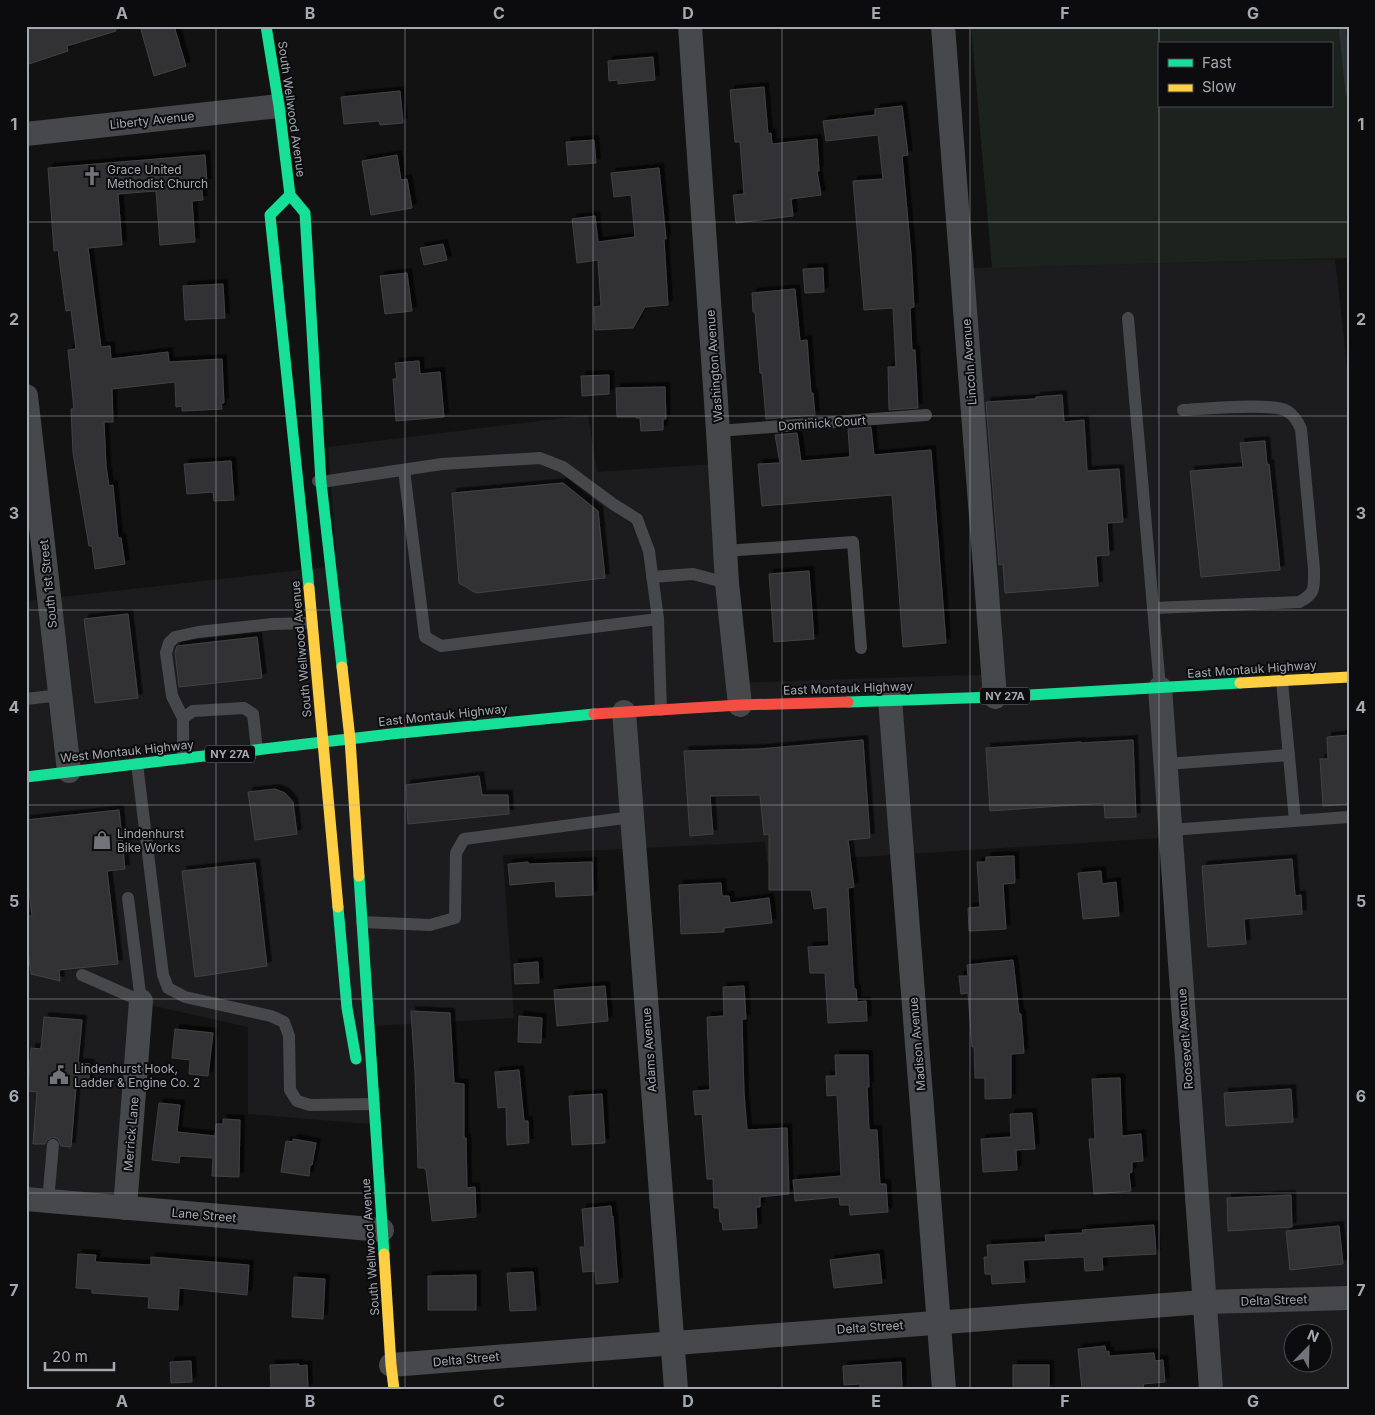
<svg xmlns="http://www.w3.org/2000/svg" width="1375" height="1415" viewBox="0 0 1375 1415" font-family="Inter,sans-serif">
	<style>
		.built { fill: #1c1c1e; fill-rule: evenodd }
		.green { fill: #1c221d; fill-rule: evenodd }
		.lines { fill: none; stroke-linecap: round; stroke-linejoin: round }
		.stream { stroke: #2a3136; stroke-width: 7 }
		.building { fill: #323235; stroke: #414245; filter: url(#shadow) }
		.lane { stroke: #46484b; stroke-width: 12 }
		.street { stroke: #46484b; stroke-width: 24 }
		.fast { stroke: #16e098; stroke-width: 11 }
		.slow { stroke: #ffcf43; stroke-width: 11 }
		.jam { stroke: #f24e42; stroke-width: 11 }
		.grid { fill: none; stroke: #a4a9b2; stroke-width: 1; stroke-opacity: 0.55 }
		.labels { text-anchor: middle; dominant-baseline: central; stroke-width: 4; stroke-linejoin: round; paint-order: stroke }
		.shield { fill: #0c0c0e; stroke: #767a81; stroke-width: 1 }
		.shield-label { font-size: 11px; font-weight: bold; fill: #a4a9b2 }
		.street-label { font-size: 12px; fill: #a4a9b2; stroke: #0c0c0e }
		.poi-label { font-size: 12px; fill: #a4a9b2; stroke: #0c0c0e; text-anchor: start }
		.neatline { fill: none; stroke: #a4a9b2; stroke-width: 2 }
		.grid-label { font-size: 16px; text-anchor: middle; font-weight: bold; fill: #a4a9b2 }
	</style>
	<defs>
		<filter id="shadow"><feDropShadow dx="4.5" dy="-4.5" stdDeviation="0" flood-color="#0009"/></filter>
	</defs>
	<rect width="100%" height="100%" fill="#121212"/>
	<!-- built -->
	<path class="built" d="M1335 259 1349 383V1389H1221L1177 837 767 863 765 842 503 855 514 1018 374 1026 381 1125 248 1114V1027L145 1004 129 1205 26 1197V601L337 566 328 447 588 415 597 472 713 464 731 683 1000 674 972 268ZM1292 1332H1322V1362H1292Z"/>
	<!-- green -->
	<path class="green" d="M971 26H1349V258L992 268ZM1159 44H1331V106H1159Z"/>
	<g class="lines">
		<!-- stream -->
		<polyline class="stream" points="1342,26 1349,93"/>
	</g>
	<!-- building -->
	<g class="building">
		<polygon points="26,26 115,26 116,31 67,46 68,51 26,65"/>
		<polygon points="140,26 174,26 186,66 154,76"/>
		<polygon points="653,57 655,80 618,84 618,80 609,81 608,61"/>
		<polygon points="764,87 768,134 771,133 772,144 817,139 819,171 817,171 821,195 791,199 793,216 736,223 733,195 744,194 740,142 735,142 730,90"/>
		<polygon points="400,91 403,123 380,125 379,121 344,124 341,97"/>
		<polygon points="902,106 908,155 902,156 911,254 914,307 910,308 912,350 915,350 918,408 889,410 888,367 896,367 893,308 864,310 853,181 883,179 878,135 826,141 823,121 875,115 875,109"/>
		<polygon points="594,140 596,163 568,165 566,142"/>
		<polygon points="205,155 207,183 201,183 203,200 192,201 195,242 160,245 156,191 118,194 122,245 88,248 101,347 110,346 111,359 168,352 169,362 222,359 224,403 221,403 222,409 182,411 182,406 176,407 175,382 112,389 113,422 104,422 106,466 109,486 113,485 118,538 121,538 125,564 95,569 92,546 89,546 73,453 71,409 74,409 68,350 76,349 71,310 66,311 58,250 54,251 48,168"/>
		<polygon points="397,155 401,180 407,179 412,208 371,215 362,161"/>
		<polygon points="659,168 666,239 664,239 668,305 645,307 633,328 595,330 594,307 601,306 598,260 577,263 572,219 595,216 598,242 635,237 631,195 614,197 611,173"/>
		<polygon points="443,244 447,260 424,265 420,248"/>
		<polygon points="823,268 824,292 805,293 803,269"/>
		<polygon points="407,273 412,311 385,314 380,276"/>
		<polygon points="223,284 225,318 185,320 183,286"/>
		<polygon points="795,289 800,341 807,340 811,393 813,393 815,415 766,419 762,373 760,373 755,312 753,312 752,293"/>
		<polygon points="419,361 420,374 440,372 444,417 396,421 393,379 397,379 395,363"/>
		<polygon points="609,375 609,394 582,396 581,376"/>
		<polygon points="665,387 666,419 663,419 663,430 641,431 640,418 636,418 636,417 617,417 616,388"/>
		<polygon points="1062,395 1064,422 1084,420 1087,471 1119,469 1123,522 1107,523 1109,555 1096,556 1098,586 1005,593 1003,564 999,565 986,402 1036,399 1036,397"/>
		<polygon points="871,427 874,455 931,450 946,643 903,647 892,495 762,506 758,464 780,463 775,435 797,433 801,461 850,457 848,429"/>
		<polygon points="1265,441 1267,465 1269,464 1280,570 1201,577 1190,471 1243,467 1240,443"/>
		<polygon points="231,461 234,500 214,501 213,492 187,494 184,464"/>
		<polygon points="563,483 598,511 605,578 476,593 459,583 452,493"/>
		<polygon points="809,571 814,639 774,642 769,574"/>
		<polygon points="128,614 138,698 95,703 84,619"/>
		<polygon points="257,637 262,678 179,687 175,652 177,646"/>
		<polygon points="1349,735 1349,804 1323,806 1320,759 1328,759 1327,737"/>
		<polygon points="863,740 870,838 848,840 854,887 848,888 854,989 856,989 857,1002 866,1001 867,1021 828,1023 825,973 810,973 808,947 829,946 827,907 814,909 811,890 769,890 769,834 764,835 760,795 710,796 713,834 690,836 684,751 759,749"/>
		<polygon points="1133,740 1136,817 1105,818 1104,803 990,811 986,748 1081,742 1081,743"/>
		<polygon points="479,776 482,795 508,795 509,814 408,824 406,785"/>
		<polygon points="275,789 285,793 293,802 297,834 255,840 248,792"/>
		<polygon points="119,810 125,869 107,871 118,964 59,970 60,981 31,974 26,936 26,916 32,916 26,865 26,820"/>
		<polygon points="1014,856 1015,883 1003,884 1006,929 969,931 968,908 980,907 977,862 986,862 986,857"/>
		<polygon points="1292,859 1295,896 1301,895 1302,914 1244,919 1246,944 1208,947 1202,866"/>
		<polygon points="528,862 529,864 592,862 593,895 556,897 555,881 510,885 508,864"/>
		<polygon points="255,863 267,966 195,977 182,871"/>
		<polygon points="1101,871 1102,884 1116,882 1119,916 1083,919 1078,873"/>
		<polygon points="721,883 722,896 729,896 730,903 769,898 772,923 724,928 724,932 681,934 679,885"/>
		<polygon points="1013,960 1019,1014 1021,1014 1024,1053 1011,1054 1011,1098 985,1099 985,1078 975,1078 974,1047 972,1047 968,993 961,994 959,976 968,976 967,965"/>
		<polygon points="538,962 539,983 515,984 514,964"/>
		<polygon points="605,986 608,1021 557,1026 554,990"/>
		<polygon points="744,986 746,1019 742,1019 744,1093 747,1130 787,1128 789,1194 760,1197 760,1207 756,1207 757,1228 723,1230 722,1222 720,1222 719,1208 714,1208 713,1179 707,1179 702,1114 695,1115 693,1091 710,1090 707,1017 724,1016 723,987"/>
		<polygon points="411,1011 450,1013 454,1083 464,1084 464,1138 466,1138 467,1188 475,1187 476,1217 432,1221 426,1170 425,1170 425,1168 418,1168 415,1073"/>
		<polygon points="519,1016 542,1018 541,1043 518,1042"/>
		<polygon points="44,1017 82,1020 78,1063 90,1064 88,1087 76,1086 71,1147 61,1146 58,1139 53,1137 47,1140 45,1144 33,1144 37,1092 28,1091 31,1048 41,1049"/>
		<polygon points="175,1029 213,1033 208,1076 189,1074 190,1060 172,1058"/>
		<polygon points="835,1055 868,1055 869,1087 867,1087 869,1130 877,1130 880,1184 886,1184 888,1212 850,1215 849,1205 840,1205 839,1197 795,1201 793,1180 841,1176 837,1095 827,1096 826,1076 836,1076"/>
		<polygon points="519,1070 524,1121 528,1121 529,1143 507,1145 506,1107 498,1108 495,1072"/>
		<polygon points="1120,1078 1122,1136 1141,1134 1143,1161 1132,1162 1132,1172 1129,1173 1131,1191 1094,1194 1089,1139 1095,1139 1092,1079"/>
		<polygon points="1291,1089 1293,1122 1226,1126 1224,1093"/>
		<polygon points="602,1094 605,1143 572,1145 569,1096"/>
		<polygon points="159,1103 180,1105 177,1132 215,1136 216,1124 223,1124 223,1119 240,1120 239,1177 212,1176 213,1158 180,1156 179,1163 152,1160"/>
		<polygon points="1032,1113 1035,1149 1016,1150 1017,1170 983,1172 981,1139 1011,1137 1010,1114"/>
		<polygon points="293,1139 316,1143 312,1165 310,1165 309,1176 281,1172 286,1141 293,1142"/>
		<polygon points="1291,1195 1292,1227 1228,1231 1227,1198"/>
		<polygon points="611,1206 612,1217 613,1216 618,1282 596,1284 595,1271 583,1272 580,1247 585,1247 582,1209"/>
		<polygon points="1154,1225 1156,1254 1102,1257 1103,1270 1085,1271 1084,1257 1023,1260 1025,1282 992,1284 991,1274 985,1274 984,1257 988,1257 987,1245 1046,1242 1045,1235 1083,1233 1082,1230"/>
		<polygon points="1339,1226 1343,1264 1290,1270 1286,1231"/>
		<polygon points="78,1254 96,1255 95,1262 151,1265 151,1257 249,1265 247,1295 179,1288 178,1310 148,1308 149,1297 92,1293 92,1289 76,1288"/>
		<polygon points="879,1254 882,1283 834,1288 830,1260"/>
		<polygon points="533,1272 536,1310 510,1311 507,1273"/>
		<polygon points="476,1275 476,1310 428,1310 428,1276"/>
		<polygon points="294,1277 325,1279 323,1319 292,1317"/>
		<polygon points="1105,1346 1106,1352 1109,1351 1109,1356 1154,1353 1155,1361 1163,1360 1165,1382 1143,1384 1144,1389 1082,1389 1078,1349"/>
		<polygon points="191,1361 192,1382 171,1383 170,1362"/>
		<polygon points="901,1362 902,1389 860,1389 860,1384 844,1385 843,1366"/>
		<polygon points="299,1364 299,1366 307,1365 308,1389 271,1389 270,1365"/>
		<rect x="1013" y="1365" width="36" height="24"/>
	</g>
	<g class="lines">
		<!-- lane -->
		<g class="lane">
			<polyline points="1128,318 1160,688"/>
			<polyline points="718,431 926,415"/>
			<polyline points="404,470 425,637 441,646 658,619"/>
			<polyline points="318,481 321,482 442,464 540,458 563,467 613,504 637,519 649,551 658,619 661,710"/>
			<polyline points="725,551 853,542 861,648"/>
			<polyline points="652,577 693,574 727,583"/>
			<path d="M1154 608 1299 602C1316 594 1314 587 1314 569L1301 429C1298 422 1294 415 1287 411 1272 402 1204 409 1183 410"/>
			<polyline points="1282,681 1295,821"/>
			<polyline points="26,699 60,695"/>
			<polyline points="183,718 172,696 166,653 169,643 175,637 198,632 272,624 312,623"/>
			<polyline points="183,759 183,718 193,711 244,708 253,714 257,750"/>
			<polyline points="137,764 163,975 168,988 185,997 271,1016 284,1022 289,1036 290,1090 297,1101 310,1105 374,1104"/>
			<polyline points="1166,764 1289,755"/>
			<polyline points="1170,830 1349,817"/>
			<polyline points="128,898 141,1001"/>
			<polyline points="362,922 430,925 455,918 456,853 464,839 632,817"/>
			<polyline points="82,975 141,1001"/>
			<polyline points="48,1201 53,1145"/>
		</g>
		<!-- street -->
		<g class="street">
			<polyline points="690,26 718,431 727,583 740,705"/>
			<polyline points="943,26 995,697"/>
			<polyline points="26,134 279,106"/>
			<polyline points="26,396 69,771"/>
			<polyline points="1160,688 1211,1389"/>
			<polyline points="890,699 944,1389"/>
			<polyline points="624,712 676,1389"/>
			<polyline points="26,1199 382,1230"/>
			<polyline points="125,1208 141,1001"/>
			<polyline points="391,1365 1204,1302 1349,1298"/>
		</g>
		<!-- fast -->
		<g class="fast">
			<polyline points="266,26 279,106 290,195 305,213 321,482 342,667"/>
			<polyline points="290,195 270,215 309,588"/>
			<polyline points="848,702 995,697 1240,683"/>
			<polyline points="26,777 391,734 594,714"/>
			<polyline points="359,876 384,1254"/>
			<polyline points="338,907 347,1008 356,1059"/>
		</g>
		<!-- slow -->
		<g class="slow">
			<polyline points="309,588 338,907"/>
			<polyline points="342,667 350,739 359,876"/>
			<polyline points="1240,683 1349,677"/>
			<polyline points="384,1254 391,1365 394,1389"/>
		</g>
		<!-- jam -->
		<polyline class="jam" points="594,714 740,705 848,702"/>
	</g>
	<!-- grid -->
	<path class="grid" d="M216 26V1389M405 26V1389M593 26V1389M782 26V1389M970 26V1389M1159 26V44M1159 106V1389M26 222H1349M26 416H1349M26 610H1349M26 805H1349M26 999H1349M26 1193H1349"/>
	<!-- icons -->
	<defs>
		<g id="church-bare" transform="scale(1.5)"><path d="M-1.2-6h2.4v3.5h3.3v2.4h-3.3V6h-2.4V-.1h-3.3v-2.4h3.3Z" fill="#71747a" stroke="#0c0c0e" stroke-width="2.5" paint-order="stroke"/></g>
		<g id="shop-bare" transform="scale(1.5)"><path d="M-5-2.5h2.3a2.7 3.5 0 0 1 5.4 0H5L5.5 6h-11ZM-1.5-2.5h3a1.5 2.3 0 0 0-3 0Z" fill="#71747a" stroke="#0c0c0e" stroke-width="2.5" paint-order="stroke"/></g>
		<g id="civic-bare" transform="scale(1.5)"><path d="M-.6-6.5H3V-4.5H.6V-3L4-1V1h2V6H-6V1h2V-1L-.6-3ZM-1.2 2.5V6h2.4V2.5Z" fill="#71747a" stroke="#0c0c0e" stroke-width="2.5" paint-order="stroke"/></g>
	</defs>
	<g fill-rule="evenodd">
		<use href="#church-bare" x="92" y="176"/>
		<use href="#shop-bare" x="102" y="840"/>
		<use href="#civic-bare" x="59" y="1075"/>
	</g>
	<g class="labels">
		<!-- shield labels -->
		<g class="shield">
			<rect x="980" y="687.5" width="50" height="17" rx="4"/>
			<rect x="205" y="745.5" width="50" height="17" rx="4"/>
		</g>
		<g class="shield-label">
			<text x="1005" y="696">NY 27A</text>
			<text x="230" y="754">NY 27A</text>
		</g>
		<!-- street labels -->
		<g class="street-label">
			<text transform="translate(292 109) rotate(82)">South Wellwood Avenue</text>
			<text transform="translate(152 120) rotate(-6)">Liberty Avenue</text>
			<text transform="translate(969 362) rotate(-94)">Lincoln Avenue</text>
			<text transform="translate(714 366) rotate(-94)">Washington Avenue</text>
			<text transform="translate(822 423) rotate(-4)">Dominick Court</text>
			<text transform="translate(48 584) rotate(-96)">South 1st Street</text>
			<text transform="translate(301 649) rotate(-95)">South Wellwood Avenue</text>
			<text transform="translate(1252 669) rotate(-4)">East Montauk Highway</text>
			<text transform="translate(848 688) rotate(-2)">East Montauk Highway</text>
			<text transform="translate(443 715) rotate(-6)">East Montauk Highway</text>
			<text transform="translate(127 751) rotate(-6)">West Montauk Highway</text>
			<text transform="translate(1185 1039) rotate(-94)">Roosevelt Avenue</text>
			<text transform="translate(917 1044) rotate(-95)">Madison Avenue</text>
			<text transform="translate(649 1050) rotate(-94)">Adams Avenue</text>
			<text transform="translate(131 1134) rotate(-85)">Merrick Lane</text>
			<text transform="translate(204 1215) rotate(5)">Lane Street</text>
			<text transform="translate(370 1247) rotate(-94)">South Wellwood Avenue</text>
			<text transform="translate(1274 1300) rotate(-2)">Delta Street</text>
			<text transform="translate(870 1327) rotate(-4)">Delta Street</text>
			<text transform="translate(466 1359) rotate(-5)">Delta Street</text>
		</g>
		<!-- poi labels -->
		<g class="poi-label">
			<text x="107" y="169">Grace United<tspan x="107" dy="14">Methodist Church</tspan></text>
			<text x="117" y="833">Lindenhurst<tspan x="117" dy="14">Bike Works</tspan></text>
			<text x="74" y="1068">Lindenhurst Hook,<tspan x="74" dy="14">Ladder &amp; Engine Co. 2</tspan></text>
		</g>
	</g>
	<!-- border -->
	<rect width="1375" height="1415" fill="none" stroke="#0c0c0e" stroke-width="55"/>
	<!-- legend -->
	<rect x="1158" y="42" width="175" height="65" fill="#0c0c0e" stroke="#494b50"/>
	<rect x="1168" y="59" width="25" height="8" fill="#16e098" stroke="#494b50"/>
	<text x="1202" y="68" font-size="15" fill="#a4a9b2">Fast</text>
	<rect x="1168" y="84" width="25" height="8" fill="#ffcf43" stroke="#494b50"/>
	<text x="1202" y="92" font-size="15" fill="#a4a9b2">Slow</text>
	<!-- north arrow -->
	<g transform="translate(1308 1348) rotate(23)"><circle r="24" fill="#0c0c0e" stroke="#494b50"/>
	<path d="M0-4L9 19L0 12L-9 19Z" fill="#71747a"/>
	<text y="-8" font-size="14" font-weight="bold" text-anchor="middle" fill="#a4a9b2">N</text>
	</g>
	<!-- scale -->
	<path d="M45 1362v8h69v-8" fill="none" stroke="#a4a9b2" stroke-width="2.5"/>
	<text x="52" y="1362" font-size="15" fill="#a4a9b2" stroke="#0c0c0e" stroke-width="4" paint-order="stroke">20 m</text>
	<rect x="28" y="28" width="1320" height="1360" class="neatline"/>
	<g class="grid-label">
		<text x="122" y="19">A</text>
		<text x="310" y="19">B</text>
		<text x="499" y="19">C</text>
		<text x="688" y="19">D</text>
		<text x="876" y="19">E</text>
		<text x="1065" y="19">F</text>
		<text x="1253" y="19">G</text>
		<text x="14" y="130">1</text>
		<text x="1361" y="130">1</text>
		<text x="14" y="325">2</text>
		<text x="1361" y="325">2</text>
		<text x="14" y="519">3</text>
		<text x="1361" y="519">3</text>
		<text x="14" y="713">4</text>
		<text x="1361" y="713">4</text>
		<text x="14" y="907">5</text>
		<text x="1361" y="907">5</text>
		<text x="14" y="1102">6</text>
		<text x="1361" y="1102">6</text>
		<text x="14" y="1296">7</text>
		<text x="1361" y="1296">7</text>
		<text x="122" y="1407">A</text>
		<text x="310" y="1407">B</text>
		<text x="499" y="1407">C</text>
		<text x="688" y="1407">D</text>
		<text x="876" y="1407">E</text>
		<text x="1065" y="1407">F</text>
		<text x="1253" y="1407">G</text>
	</g>
</svg>
